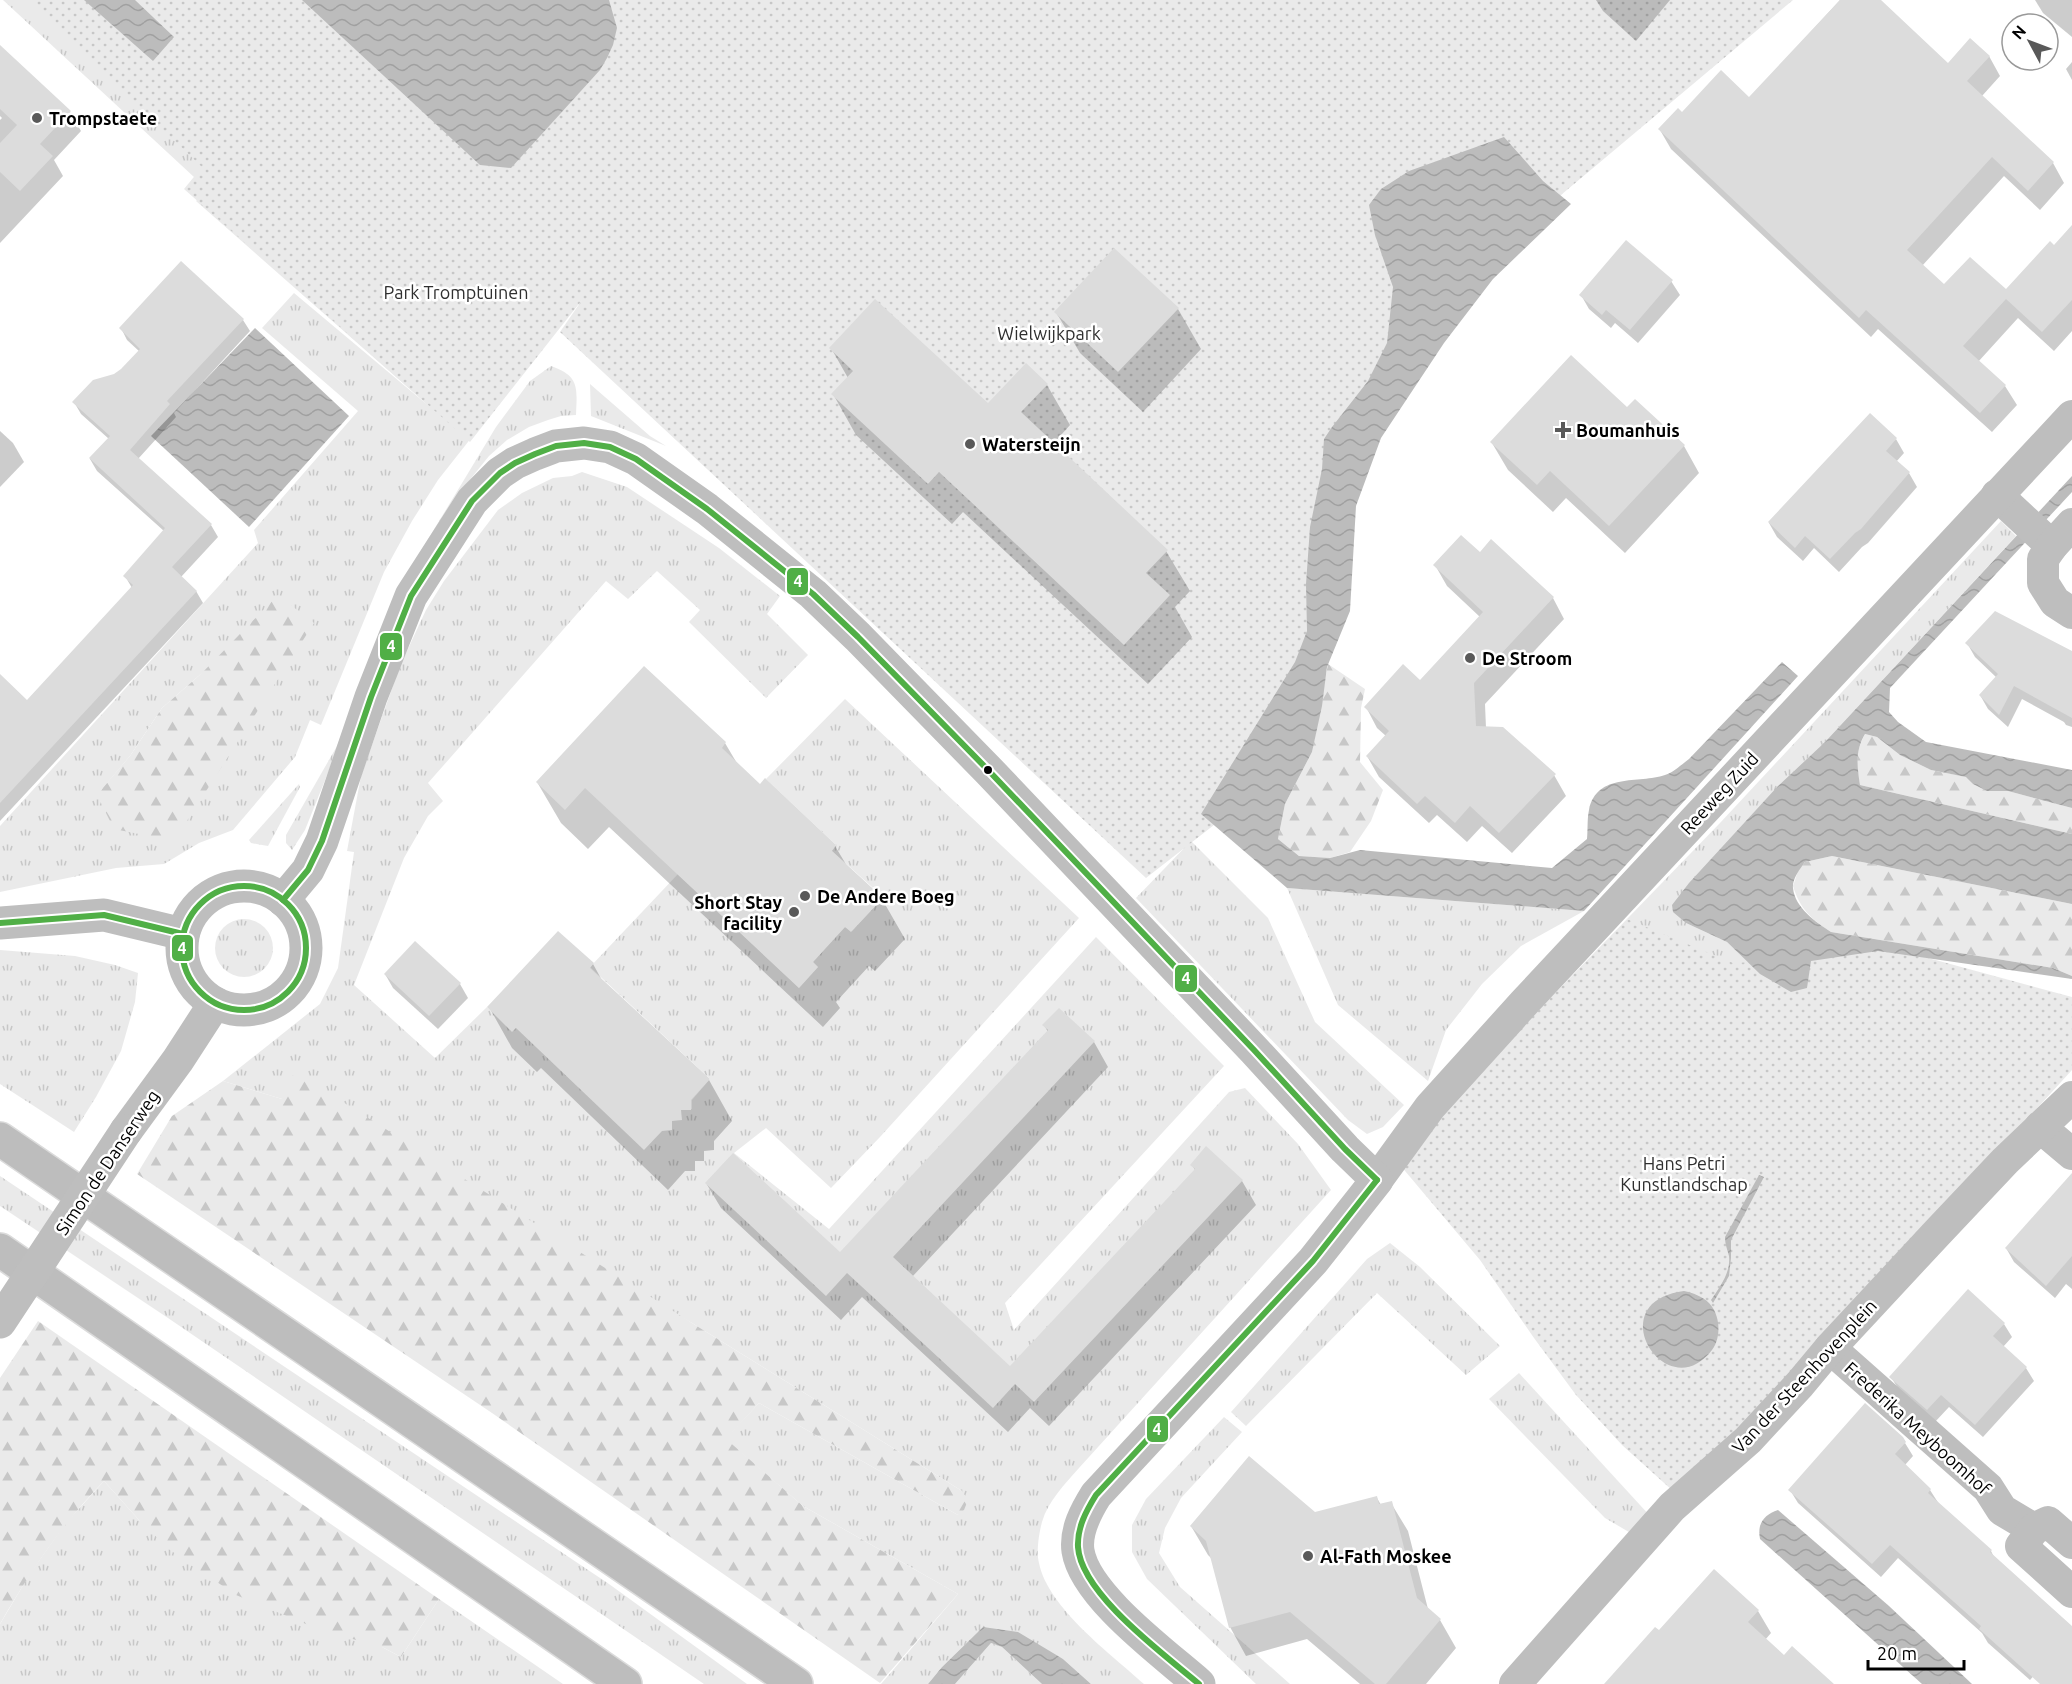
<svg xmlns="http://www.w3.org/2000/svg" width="2072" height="1684" viewBox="0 0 2072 1684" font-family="Ubuntu,sans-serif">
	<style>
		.grass { fill: url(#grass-tufts); fill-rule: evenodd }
		.forest { fill: url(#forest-firs) }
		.park { fill: url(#park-dots) }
		.water { fill: url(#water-waves) }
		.shadow { fill: #0003 }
		.building { fill: #dcdcdc }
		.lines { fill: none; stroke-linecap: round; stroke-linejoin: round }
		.motorway-casing { stroke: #dbdbdb; stroke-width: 36 }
		.minor { stroke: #bebebe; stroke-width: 32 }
		.tertiary { stroke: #bebebe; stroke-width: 33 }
		.motorway { stroke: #bdbdbd; stroke-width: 33 }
		.tertiary-bridge { stroke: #bebebe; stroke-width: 33 }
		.bus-1-casing { stroke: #fff; stroke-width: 10 }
		.bus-1 { stroke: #50af46; stroke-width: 6 }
		.poi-dot { fill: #595959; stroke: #fff; stroke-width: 2 }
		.bus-dot { fill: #000; stroke: #fff; stroke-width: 2 }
		.labels { text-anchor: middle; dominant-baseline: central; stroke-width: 5; stroke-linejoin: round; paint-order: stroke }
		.poi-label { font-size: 18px; font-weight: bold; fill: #000; stroke: #fff; text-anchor: start }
		.park-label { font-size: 18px; fill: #2f2f2f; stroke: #fff }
		.street-label { font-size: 18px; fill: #000; stroke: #fff }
		.line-badge { stroke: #fff; stroke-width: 2 }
		.badge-label { font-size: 16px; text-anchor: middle; font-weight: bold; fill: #fff }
	</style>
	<defs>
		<pattern id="grass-tufts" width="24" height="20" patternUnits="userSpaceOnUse" patternTransform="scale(1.5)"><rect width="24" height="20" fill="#eaeaea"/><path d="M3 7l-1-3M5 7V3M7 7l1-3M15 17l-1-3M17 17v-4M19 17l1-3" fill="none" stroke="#c7c7c7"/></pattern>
		<pattern id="forest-firs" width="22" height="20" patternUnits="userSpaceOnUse" patternTransform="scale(1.5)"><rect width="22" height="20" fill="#eaeaea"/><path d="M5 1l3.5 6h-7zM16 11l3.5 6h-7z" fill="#c7c7c7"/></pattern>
		<pattern id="park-dots" width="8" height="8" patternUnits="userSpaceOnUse" patternTransform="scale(1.5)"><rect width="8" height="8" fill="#eaeaea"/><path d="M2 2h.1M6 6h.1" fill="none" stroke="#c7c7c7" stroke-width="1.8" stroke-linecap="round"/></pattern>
		<pattern id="water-waves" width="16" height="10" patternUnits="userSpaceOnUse" patternTransform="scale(1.5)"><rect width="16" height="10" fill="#bcbcbc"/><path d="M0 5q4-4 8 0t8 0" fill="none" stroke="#a0a0a0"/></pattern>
	</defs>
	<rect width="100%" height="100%" fill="#fff"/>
	<!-- grass -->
	<g class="grass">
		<path d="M3 0H270L596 280 438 480 412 521 384 572 321 725 310 720 295 757 233 830 199 843 164 864 116 868 0 892V826L258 543 254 530 358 411 262 328 294 293 430 407 196 201 208 190ZM202 673 97 795 130 756 162 708Z"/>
		<path d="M551 366C580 376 577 388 576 415L561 416 548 420 529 427 507 440 489 456 460 492 397 601 305 830 292 850 286 843V835L337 746 392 604 407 574 496 427 530 381Z"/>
		<polygon points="590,384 650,436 666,446 591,416"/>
		<path d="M582 472 627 487 719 548 780 596 767 614 808 655 766 698 689 622 700 610 657 571 628 599 606 581 428 783 443 801 428 816 404 858 354 985 435 1058 487 1007 512 1031 516 1027 663 1130 672 1129 671 1120H681V1110L692 1109V1100L710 1079 590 967 678 874 799 988 818 967 813 962 845 927 852 931 883 897 832 851 836 845 766 779 845 699 1079 918 880 1137 831 1188 766 1128 734 1153 829 1229 1096 937 1224 1066 1005 1303 1014 1330 1229 1092 1245 1088 1298 1144 1331 1190 1079 1468C1065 1484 1048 1501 1042 1522 1039 1533 1036 1552 1039 1563 1048 1608 1111 1654 1144 1684H1091L1063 1659 983 1627 942 1667 928 1684H881L958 1594 803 1506 725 1439 759 1403 958 1515 962 1491 692 1323 282 1099 223 1081 320 1004 338 968 354 852 347 851 361 776 400 666 426 610 444 581 498 510 522 493 553 478 572 476Z"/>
		<polygon points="2001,521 2016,536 1825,742 1778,786 1686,923 1727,942 1760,974 1598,994 1633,922 1627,919 1720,823"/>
		<polygon points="299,784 300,787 268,846 251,843 249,840"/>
		<polygon points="1191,841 1268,918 1315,1022 1404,1105 1383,1127 1367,1134 1348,1120 1136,898"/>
		<polygon points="1287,888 1584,911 1521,946 1482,984 1446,1030 1428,1081 1338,1005"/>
		<circle cx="244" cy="948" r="29"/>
		<polygon points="0,950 75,956 115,965 138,973 135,1002 121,1051 96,1097 74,1132 0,1084"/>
		<polygon points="0,1176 609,1584 747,1684 704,1684 168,1318 0,1206"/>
		<polygon points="1390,1243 1420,1267 1500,1346 1466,1375 1377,1293 1246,1426 1231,1412 1367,1259"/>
		<polygon points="1519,1373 1651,1517 1634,1535 1605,1518 1489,1399"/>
		<polygon points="1224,1417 1242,1432 1181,1498 1165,1528 1159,1553 1180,1587 1290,1684 1256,1684 1147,1579 1132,1552 1132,1525 1146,1499"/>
		<polygon points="104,1481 139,1520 401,1657 439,1599 563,1684 0,1684 0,1624 31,1572 65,1524"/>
		<polygon points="991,1643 1002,1647 1042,1684 955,1684"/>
	</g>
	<!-- forest -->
	<g class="forest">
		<polygon points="278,595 314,623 174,841 114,829 97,795 130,756 162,708 202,673"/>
		<polygon points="1328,664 1365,689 1361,708 1360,762 1383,790 1371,821 1350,852 1330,858 1299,856 1278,839 1285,804 1312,752"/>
		<path d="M1865 734 1877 737 1900 755 1931 770 1967 777 1973 784 1987 791H2008L2072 808V834L1860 785C1856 764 1855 753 1865 734Z"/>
		<path d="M1832 856 2072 904V976L2053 968 1831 932C1811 919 1800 909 1793 886L1798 871 1805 862Z"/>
		<polygon points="294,1074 305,1078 692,1323 962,1491 968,1500 964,1510 958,1515 759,1403 726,1439 803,1506 958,1594 880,1683 492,1413 137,1174 172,1116 223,1081 282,1099 282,1089"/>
		<path d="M38 1321 439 1599 401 1657 384 1648 318 1629 236 1595 170 1550 139 1520 104 1481C62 1524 30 1572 0 1624V1378Z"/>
	</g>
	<!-- park -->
	<g class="park">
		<polygon points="27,0 1793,0 1393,336 1264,786 1146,878 560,332 582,300 470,442 184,189 202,167"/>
		<polygon points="1627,919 1733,963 1817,959 1884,946 2072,997 2072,1070 1736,1438 1673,1491 1622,1445 1576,1395 1534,1338 1480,1260 1400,1165 1432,1120"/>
	</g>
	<!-- water -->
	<g class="water">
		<polygon points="84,0 135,0 174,37 153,61"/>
		<polygon points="302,0 609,0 617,28 613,45 607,58 600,70 511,168 480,165"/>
		<path d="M1504 137 1543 181 1571 204 1493 279 1444 343 1381 438 1356 506 1350 611 1327 667 1322 706 1312 752 1285 804 1278 839 1299 856 1330 858 1360 850 1552 868 1587 839C1588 829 1587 819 1589 810 1597 772 1639 784 1665 775 1674 772 1681 765 1689 759L1782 662 1798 676 1584 911 1287 888 1201 814 1295 662 1307 631 1306 584 1310 527 1322 469 1324 439 1332 427 1368 381 1387 343 1393 287 1375 235 1369 205 1381 189 1409 171Z"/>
		<polygon points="255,328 349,416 249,527 151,436"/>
		<path d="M2072 476V492L1890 688 1889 712 1898 722 1926 742 2072 770V808L2008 791H1987L1973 784 1966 777 1931 770 1900 755 1877 737 1865 734C1855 751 1857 766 1860 785L2072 834V904L1832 856 1805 862C1800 869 1792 879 1793 888 1795 908 1816 922 1831 932L2053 968 2072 976V979L1878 951 1811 961 1807 988 1791 992 1760 974 1727 942 1686 923 1673 912 1672 905 1689 883 1778 786 1825 742Z"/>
		<path d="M1759 1175 1764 1177 1731 1240V1258L1729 1276 1713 1303 1711 1300C1720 1287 1731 1272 1729 1256 1727 1249 1725 1244 1725 1237Z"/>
		<path d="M1684 1291C1693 1293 1702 1296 1709 1303 1720 1314 1722 1337 1712 1350 1667 1409 1598 1302 1684 1291Z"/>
		<path d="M1778 1510 1889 1606 1972 1684H1922L1760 1539C1757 1523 1764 1515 1778 1510Z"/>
		<polygon points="983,1627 1018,1632 1063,1659 1091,1684 1042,1684 1002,1647 991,1643 955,1684 928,1684 942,1667"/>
	</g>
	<!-- shadow -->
	<g class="shadow">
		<polygon points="1596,0 1670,0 1636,41 1603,11"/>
		<polygon points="1840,0 1879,0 1949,65 1989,56 2000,76 1982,96 2053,163 2064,183 2040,210 2004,176 1922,266 1944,286 2006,291 2072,229 2072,331 2054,351 2018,318 1978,362 2005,386 2017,405 1992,432 1878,329 1871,337 1671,149 1660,130 1682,115 1749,99"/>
		<polygon points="2035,0 2072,0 2072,37 2043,13"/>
		<polygon points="0,53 70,112 81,131 54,160 63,176 0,243 0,120 2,118 0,116"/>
		<polygon points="2072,62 2072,80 2066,69"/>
		<polygon points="1671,281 1680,295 1638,343 1615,323 1611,328 1589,309 1581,295"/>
		<polygon points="1178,309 1201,349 1143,412 1080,353 1056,312"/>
		<polygon points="243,320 250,331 174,413 176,417 138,459 211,525 218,537 181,577 196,591 203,603 0,821 0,675 27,701 132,588 125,576 164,531 97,471 90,459 109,439 81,414 74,402 115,376 140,352 127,340 121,328"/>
		<polygon points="831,348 988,405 1047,385 1070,425 1053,444 1166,551 1190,591 1175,607 1192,637 1148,684 963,512 952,524 856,435 833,394 848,378"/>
		<polygon points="1627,409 1684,446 1699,473 1625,553 1566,498 1553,512 1508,470 1492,443"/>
		<polygon points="0,431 13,443 24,462 0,487"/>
		<polygon points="1896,439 1904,453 1896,462 1909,473 1917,487 1868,543 1862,547 1839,572 1814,548 1803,561 1777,537 1769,523"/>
		<polygon points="1480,554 1553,598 1564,619 1485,704 1486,728 1554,775 1566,796 1512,853 1482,826 1467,842 1437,815 1429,823 1379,777 1367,756 1386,736 1377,728 1366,707 1421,682 1480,617 1447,586 1435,565"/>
		<polygon points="1967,643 2072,657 2072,727 2066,725 2064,722 2022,699 2008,727 1988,709 1980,695 1997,678 1975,657"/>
		<polygon points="725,743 738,765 760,786 835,846 847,866 882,899 905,939 875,971 869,966 836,1002 840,1008 823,1027 609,827 588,849 561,823 537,782"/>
		<polygon points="593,964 603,982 709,1080 732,1121 714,1141 714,1150 704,1151 704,1161 695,1161 695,1171 685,1171 668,1190 541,1068 537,1072 512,1048 489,1007"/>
		<polygon points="385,974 460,984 468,998 438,1029 393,988"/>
		<polygon points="1059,1010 1094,1042 1108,1067 912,1277 1010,1368 1195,1170 1192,1165 1242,1181 1256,1205 1049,1426 1030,1408 1008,1432 862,1297 841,1320 721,1208 706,1183 840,1254 1048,1032 1044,1025"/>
		<polygon points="2072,1194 2072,1289 2066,1284 2055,1298 2014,1262 2006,1248"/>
		<polygon points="2004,1324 2012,1337 2003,1347 2026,1368 2034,1381 1983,1437 1949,1407 1935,1422 1899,1390 1891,1377"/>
		<polygon points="1905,1443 1913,1456 1905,1465 1930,1490 1939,1504 1991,1551 1996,1561 2072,1629 2072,1684 2056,1684 2038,1671 2030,1680 1988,1643 1982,1633 1898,1558 1881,1577 1798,1503 1790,1490"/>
		<polygon points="1377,1498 1381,1505 1391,1503 1408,1531 1428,1609 1440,1620 1456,1648 1426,1684 1360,1684 1307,1639 1246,1656 1230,1627 1212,1559 1208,1555 1191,1526 1315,1514"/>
		<polygon points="1758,1611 1771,1633 1765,1640 1784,1657 1832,1684 1606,1684 1659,1632"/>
	</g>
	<!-- building -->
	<g class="building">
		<polygon points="1840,0 1881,0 1948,63 1970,38 1990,56 1967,81 2054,162 2028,191 1992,157 1907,250 1944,284 1970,257 2006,289 2050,241 2054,245 2072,225 2072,300 2042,332 2006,299 1963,346 2006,385 1980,413 1866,310 1859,318 1658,129 1678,108 1682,112 1721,70 1749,97"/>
		<polygon points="0,45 71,111 40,144 53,156 20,191 0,172 0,143 17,125 0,109"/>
		<polygon points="1626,240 1673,280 1630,330 1606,310 1602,315 1579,295"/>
		<polygon points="1114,248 1179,308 1118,372 1054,312"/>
		<polygon points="181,261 244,319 167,401 170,404 130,450 212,524 172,567 197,591 0,803 0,674 27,700 133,585 123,576 165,528 89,458 110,436 72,402 93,380 114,374 121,369 140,349 119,328"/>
		<polygon points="875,299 988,403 1026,363 1048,384 1021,412 1168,550 1146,573 1170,595 1124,645 939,472 928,484 831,394 853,371 829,348"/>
		<polygon points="1571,355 1627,407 1635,399 1685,445 1609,526 1550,471 1537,485 1490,442"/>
		<polygon points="1870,413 1897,438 1886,451 1910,472 1861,529 1855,533 1830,559 1805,536 1795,548 1768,522"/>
		<polygon points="1461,535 1480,552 1491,539 1554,597 1474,683 1476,726 1503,727 1556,774 1499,833 1470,806 1455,823 1425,796 1417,804 1366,756 1389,731 1364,707 1403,664 1420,680 1483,612 1433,565"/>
		<polygon points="1995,611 2072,651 2072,718 2014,686 1999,715 1979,695 1998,674 1965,643"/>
		<polygon points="644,666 726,742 722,748 760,784 765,778 836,845 832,851 883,898 851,932 845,927 813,962 818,967 799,988 585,788 565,810 536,782"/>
		<polygon points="558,931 594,963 590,968 710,1079 691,1100 691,1110 681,1110 682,1120 672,1121 672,1130 662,1131 644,1150 516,1028 512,1032 487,1007"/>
		<polygon points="415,941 461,983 429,1016 384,974"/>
		<polygon points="1059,1008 1095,1041 893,1257 1010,1366 1195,1169 1190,1165 1206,1146 1243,1180 1034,1402 1015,1384 993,1408 847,1273 826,1296 705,1183 733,1153 840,1252 1048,1030 1042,1025"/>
		<polygon points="2072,1173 2072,1256 2046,1286 2005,1248"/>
		<polygon points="1968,1289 2005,1323 1993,1336 2027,1367 1975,1425 1941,1395 1927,1410 1889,1377"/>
		<polygon points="1865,1403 1903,1437 1906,1442 1895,1454 1931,1489 1928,1493 1992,1550 1990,1552 2072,1626 2072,1684 2040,1684 1979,1629 1981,1626 1890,1545 1872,1564 1788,1490"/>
		<polygon points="1249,1456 1315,1512 1377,1496 1379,1504 1392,1501 1417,1598 1441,1619 1386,1684 1375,1684 1290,1612 1229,1628 1206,1541 1190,1526"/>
		<polygon points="1714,1569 1759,1610 1748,1622 1784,1655 1792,1646 1834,1684 1604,1684 1655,1627 1659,1630"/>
	</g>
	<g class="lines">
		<!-- motorway casing -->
		<g class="motorway-casing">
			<g id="motorway">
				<polyline points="0,1139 796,1684"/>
				<polyline points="0,1250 625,1684"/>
			</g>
		</g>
		<!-- minor -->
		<g class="minor">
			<polyline points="1997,495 2052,546"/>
			<polyline points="2072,524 2052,546 2043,559 2043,583 2055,602 2072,613"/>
			<polyline points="2040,1127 2072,1154"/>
			<polyline points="1377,1180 1430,1107 1524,1003 2072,416"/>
			<polyline points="1830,1348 1988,1488 2002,1510 2034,1529"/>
			<polyline points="2072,1543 2048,1522 2034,1529 2021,1546 2072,1592"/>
			<polyline points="1515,1684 1672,1507 1748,1440 1800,1384 1830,1348 1937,1233 2005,1161 2072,1097"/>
		</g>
		<!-- tertiary -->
		<g class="tertiary">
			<circle cx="244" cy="948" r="62"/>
			<path d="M283 900 308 870 322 841 371 697 411 596 472 501 500 473 515 463 535 454 556 446 584 443 610 447 636 459 707 509 813 594 858 637 989 771 1254 1050 1345 1149 1377 1180 1313 1261 1096 1495C1086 1511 1075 1531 1078 1551 1085 1596 1165 1654 1199 1684"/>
			<polyline points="0,923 104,915 183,934"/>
			<polyline points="126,1131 178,1060 215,1003"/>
		</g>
		<!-- motorway -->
		<use href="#motorway" class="motorway"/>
		<!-- tertiary-bridge -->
		<polyline class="tertiary-bridge" points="0,1322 126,1131"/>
		<!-- bus-1 casing -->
		<g class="bus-1-casing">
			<g id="bus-1">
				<circle cx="244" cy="948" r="62"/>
				<polyline points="283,900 308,870 322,841 371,697 411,596 472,501 500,473 515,463 535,454 556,446 584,443 610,447 636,459 707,509 813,594 858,637 989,771 1254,1050 1345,1149 1377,1180"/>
				<polyline points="0,923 104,915 183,934"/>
				<path d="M1199 1684C1165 1655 1081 1594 1078 1547 1077 1528 1086 1511 1096 1495L1313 1261 1377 1180"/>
			</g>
		</g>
		<!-- bus-1 -->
		<use href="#bus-1" class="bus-1"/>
	</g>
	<!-- markers -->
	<g class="poi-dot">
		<circle cx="37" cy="118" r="6"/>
		<path d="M1560 421h6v6h6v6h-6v6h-6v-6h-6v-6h6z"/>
		<circle cx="970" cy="444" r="6"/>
		<circle cx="1470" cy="658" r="6"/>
		<circle cx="805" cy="896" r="6"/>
		<circle cx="794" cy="912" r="6"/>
		<circle cx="1308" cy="1556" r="6"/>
	</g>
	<circle class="bus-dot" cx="988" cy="770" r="5"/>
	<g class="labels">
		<!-- poi labels -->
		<g class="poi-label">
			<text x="49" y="118">Trompstaete</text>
			<text x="1576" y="430">Boumanhuis</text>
			<text x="982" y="444">Watersteijn</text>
			<text x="1482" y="658">De Stroom</text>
			<text x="817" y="896">De Andere Boeg</text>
			<text x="782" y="902" text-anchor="end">Short Stay<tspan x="782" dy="21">facility</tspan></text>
			<text x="1320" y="1556">Al-Fath Moskee</text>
		</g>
		<!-- park labels -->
		<g class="park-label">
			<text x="456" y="292">Park Tromptuinen</text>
			<text x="1049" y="333">Wielwijkpark</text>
			<text x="1684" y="1163">Hans Petri<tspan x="1684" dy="21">Kunstlandschap</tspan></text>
		</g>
		<!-- street labels -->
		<g class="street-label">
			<text transform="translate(1719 793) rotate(-47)">Reeweg Zuid</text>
			<text transform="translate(107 1162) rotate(-56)">Simon de Danserweg</text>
			<text transform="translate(1804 1376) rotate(-47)">Van der Steenhovenplein</text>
			<text transform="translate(1918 1428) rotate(42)">Frederika Meyboomhof</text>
		</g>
	</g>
	<g class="line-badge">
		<rect x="786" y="567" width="23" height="29" rx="6" fill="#50af46"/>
		<rect x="379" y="632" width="24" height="29" rx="6" fill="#50af46"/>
		<rect x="171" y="934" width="23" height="28" rx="6" fill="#50af46"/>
		<rect x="1174" y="964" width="24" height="29" rx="6" fill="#50af46"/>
		<rect x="1146" y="1415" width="23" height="28" rx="6" fill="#50af46"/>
	</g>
	<g class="badge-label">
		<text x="798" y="587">4</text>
		<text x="391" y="652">4</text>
		<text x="182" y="954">4</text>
		<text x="1186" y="984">4</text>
		<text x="1157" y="1435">4</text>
	</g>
	<!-- north arrow -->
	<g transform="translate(2030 42) rotate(311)"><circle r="28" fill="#ffffff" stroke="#999999" stroke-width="1.5"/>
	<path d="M0-4.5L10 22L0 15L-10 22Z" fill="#595959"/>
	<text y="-9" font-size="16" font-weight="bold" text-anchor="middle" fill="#000000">N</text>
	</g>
	<!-- scale -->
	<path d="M1868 1660v9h96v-9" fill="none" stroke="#000000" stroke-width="3"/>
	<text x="1877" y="1660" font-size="18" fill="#000000" stroke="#ffffff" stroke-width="4.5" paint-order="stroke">20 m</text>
</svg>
